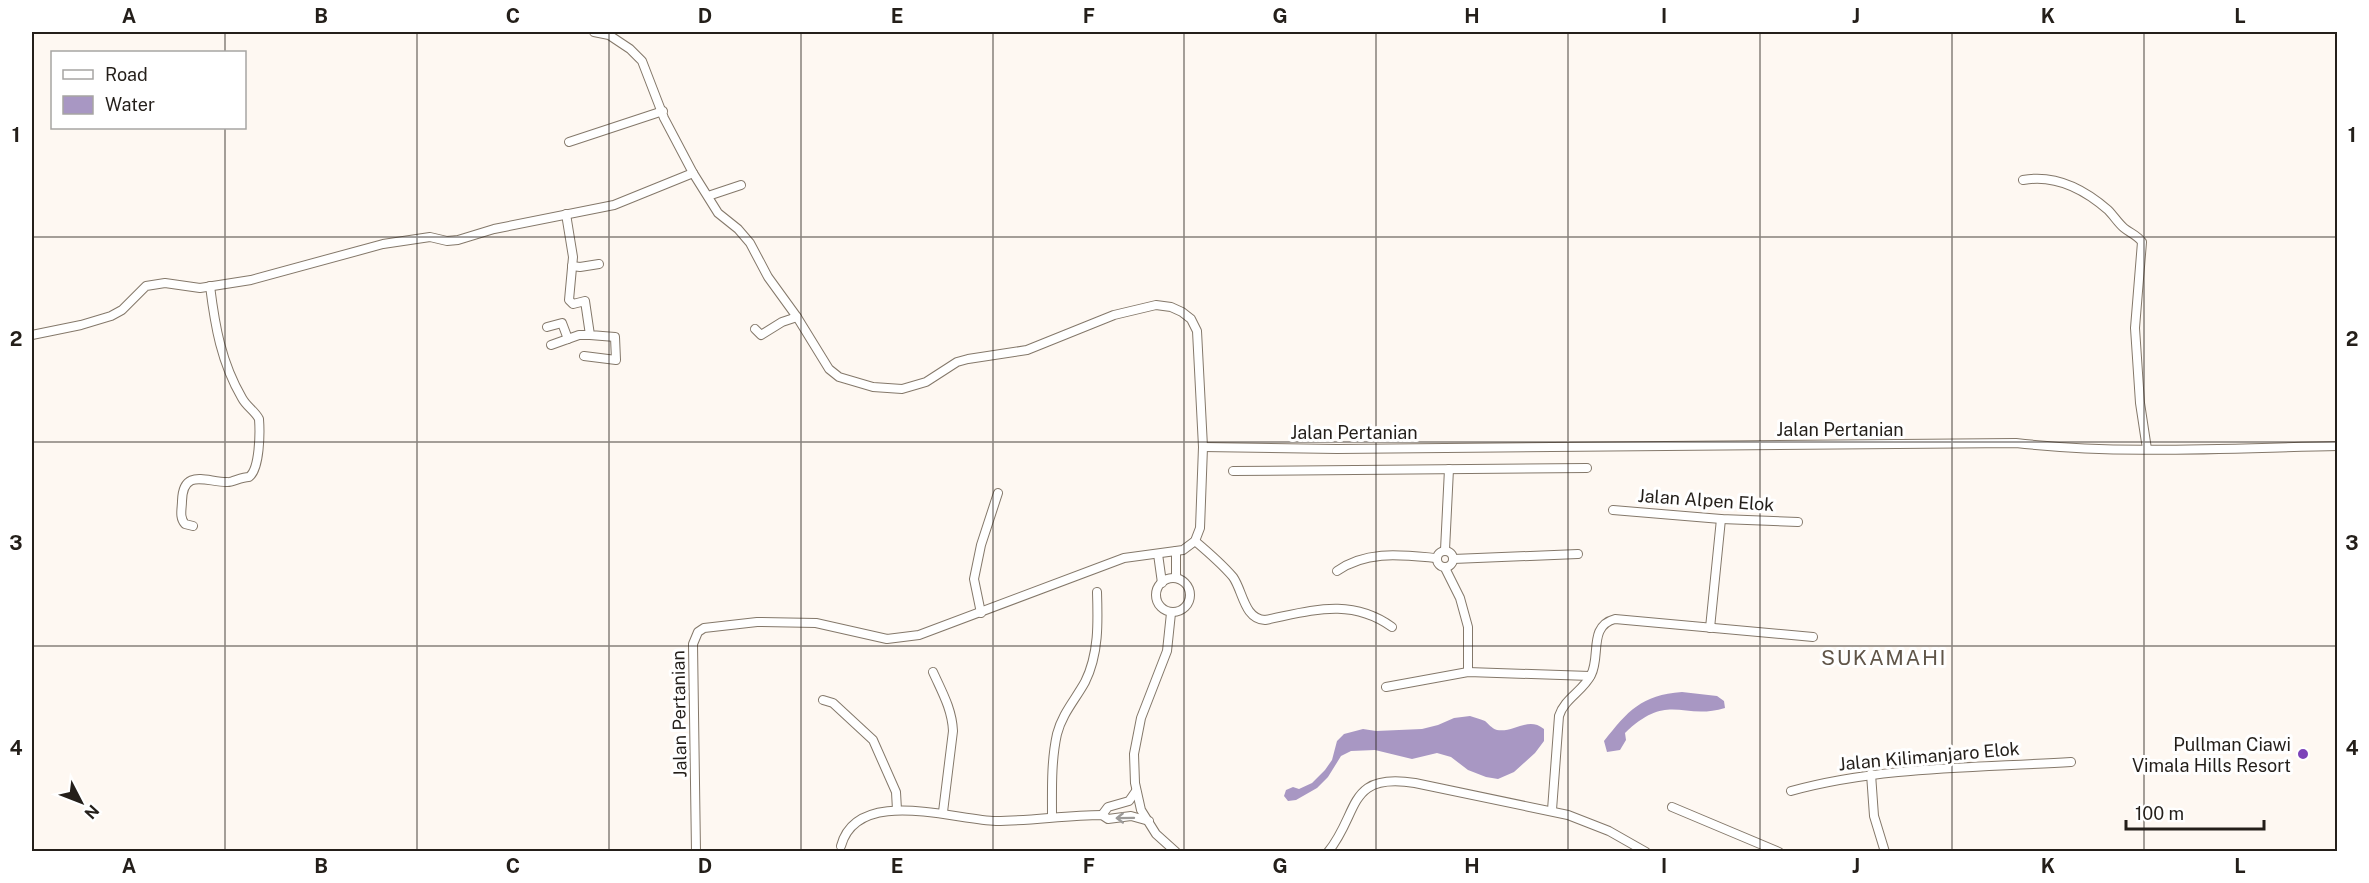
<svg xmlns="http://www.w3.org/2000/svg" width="2369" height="883" viewBox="0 0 2369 883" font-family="'Public Sans',sans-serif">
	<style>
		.water { fill: #a897c3 }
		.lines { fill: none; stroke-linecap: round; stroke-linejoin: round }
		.street-casing { stroke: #84786a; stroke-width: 10 }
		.street { stroke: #fff; stroke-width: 8 }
		.oneway { stroke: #9c9a98 }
		.grid { fill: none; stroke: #241f1a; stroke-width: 1.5; stroke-opacity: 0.55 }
		.poi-dot { fill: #7c43b9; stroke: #fff; stroke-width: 2 }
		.labels { text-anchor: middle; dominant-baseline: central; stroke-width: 6; stroke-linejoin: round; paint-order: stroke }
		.street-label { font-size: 18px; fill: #241f1a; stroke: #fff }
		.poi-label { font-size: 18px; fill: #241f1a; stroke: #fff; text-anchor: end }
		.quarter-label { font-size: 21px; letter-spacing: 1.5px; fill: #615649; stroke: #fff }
		.neatline { fill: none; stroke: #241f1a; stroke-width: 2 }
		.grid-label { font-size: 20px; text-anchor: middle; font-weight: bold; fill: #241f1a }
	</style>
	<rect width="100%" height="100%" fill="#fef8f2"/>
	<!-- water -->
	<g class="water">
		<path d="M1682 692 1717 696 1724 701 1725 708C1682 721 1669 691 1625 733L1626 740 1620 750 1607 752 1604 741C1628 711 1641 695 1682 692Z"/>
		<path d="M1470 716C1475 718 1481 719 1485 721 1489 724 1491 728 1497 730 1514 733 1528 716 1544 729V741L1535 753 1514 772 1498 779 1486 777 1468 770 1451 757 1437 753 1412 759 1375 750 1351 751 1341 756 1328 777 1317 788 1296 800 1288 801 1284 796 1286 790 1293 787 1299 789 1312 783 1325 770 1332 760 1337 741 1344 734 1363 729 1376 731 1422 729 1438 725 1454 718Z"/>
	</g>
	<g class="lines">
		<!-- street casing -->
		<g class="street-casing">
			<g id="street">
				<polyline points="594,32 609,35 630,49 642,61 664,118 693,173 718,213 738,229 750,243 768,277 797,317 829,369 839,377 873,387 902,389 926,382 957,362 968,359 1027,350 1114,315 1156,305 1171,307 1182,312 1191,319 1197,331 1203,447 1200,528 1195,541 1183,550 1124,558 919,635 887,639 816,623 757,622 704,628 698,632 693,644 696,852"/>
				<polyline points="569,142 663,111"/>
				<path d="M2023 180C2056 174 2084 189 2108 210 2114 216 2118 223 2124 228 2130 233 2137 235 2142 242L2135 328 2140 403 2147 449"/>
				<polyline points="708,196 741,185"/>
				<polyline points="566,214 573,257 569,300 573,304 585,301 590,335 615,337 616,360 584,356"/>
				<polyline points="572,266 580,267 599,264"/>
				<polyline points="547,327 562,323 568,339"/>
				<polyline points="755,329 761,335 782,322 797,317"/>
				<polyline points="32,335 81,325 111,316 122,310 146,286 165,283 200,288 251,280 383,244 430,237 447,241 458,240 494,229 614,205 693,173"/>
				<polyline points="551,345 579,335 590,335"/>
				<path d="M1203 447 1337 449 2016 443C2122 455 2231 448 2338 446"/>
				<polyline points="1233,471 1587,468"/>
				<polyline points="1613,510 1721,519 1798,522"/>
				<path d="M193 526 185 524C179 517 182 509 182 501 183 468 206 482 227 482 231 483 241 477 249 477 260 469 260 432 259 419 255 411 246 406 242 398 221 362 215 326 210 286"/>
				<path d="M1195 541C1208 552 1222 564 1233 577 1243 591 1244 619 1265 620 1311 611 1350 597 1392 627"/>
				<polyline points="1445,550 1449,469"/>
				<circle cx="1445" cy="559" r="8"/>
				<polyline points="1176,551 1176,578"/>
				<polyline points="1158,554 1162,583"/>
				<polyline points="1453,559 1578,554"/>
				<polyline points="1445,568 1460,598 1468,627 1468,672"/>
				<path d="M1337 571C1367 550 1402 555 1436 558"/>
				<circle cx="1173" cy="595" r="17"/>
				<polyline points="981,613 974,579 981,545 998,493"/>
				<polyline points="1171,613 1167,651 1141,718 1134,754 1135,783 1141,810 1156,834 1176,852"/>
				<polyline points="1710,628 1721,519"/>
				<path d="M933 672C942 692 952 709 953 731L943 812"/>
				<polyline points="1386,687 1468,672 1590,676"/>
				<polyline points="823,700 833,703 873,740 896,792 897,810"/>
				<polyline points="1871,774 1874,816 1885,852"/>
				<path d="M1791 791C1882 766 1978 768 2071 762"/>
				<polyline points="1672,807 1779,852"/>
				<path d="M1552 810 1559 716C1564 699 1583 691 1591 675 1601 656 1588 626 1615 619L1813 637"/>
				<polyline points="1102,815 1108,807 1129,801 1136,791"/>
				<path d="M1052 817C1052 790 1051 761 1057 734 1062 714 1075 700 1085 682 1099 654 1098 622 1097 592"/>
				<path d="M841 846C857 786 954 820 996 821 1031 821 1067 815 1102 815L1108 819 1131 816 1149 821"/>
				<path d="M1328 852C1360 813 1346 772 1415 783L1568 815 1609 831 1646 852"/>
			</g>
		</g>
		<!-- street -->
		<use href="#street" class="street"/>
	</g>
	<!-- one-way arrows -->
	<defs><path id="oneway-shaft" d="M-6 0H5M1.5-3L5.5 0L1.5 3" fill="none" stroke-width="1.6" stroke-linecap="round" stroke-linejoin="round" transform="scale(1.5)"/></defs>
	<use class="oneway" href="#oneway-shaft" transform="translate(1125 818) rotate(179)"/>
	<!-- grid -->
	<path class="grid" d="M225 32V52M417 32V852M609 32V852M801 32V852M993 32V852M1184 32V852M1376 32V852M1568 32V852M1760 32V852M1952 32V852M2144 32V852M225 128V852M32 237H2338M32 442H2338M32 646H2338"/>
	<!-- markers -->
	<circle class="poi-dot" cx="2303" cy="754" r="6"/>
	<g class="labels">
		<!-- street labels -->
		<g class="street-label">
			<text x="1840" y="429">Jalan Pertanian</text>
			<text x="1354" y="432">Jalan Pertanian</text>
			<text transform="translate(1706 500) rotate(4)">Jalan Alpen Elok</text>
			<text transform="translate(679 714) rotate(-91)">Jalan Pertanian</text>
			<text transform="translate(1929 756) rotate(-5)">Jalan Kilimanjaro Elok</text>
		</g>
		<!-- poi labels -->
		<g class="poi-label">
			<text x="2291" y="744">Pullman Ciawi<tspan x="2291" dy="21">Vimala Hills Resort</tspan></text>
		</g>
		<!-- quarter labels -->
		<g class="quarter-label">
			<text x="1884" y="657">SUKAMAHI</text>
		</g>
	</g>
	<!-- border -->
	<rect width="2369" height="883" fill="none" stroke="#ffffff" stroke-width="66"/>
	<!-- legend -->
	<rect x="51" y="51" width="195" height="78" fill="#ffffff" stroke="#a7a5a3" stroke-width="1.5"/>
	<rect x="63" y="70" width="30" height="9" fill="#ffffff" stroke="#a7a5a3" stroke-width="1.5"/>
	<text x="105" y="81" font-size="18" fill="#241f1a">Road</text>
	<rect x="63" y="96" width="30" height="18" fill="#a897c3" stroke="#a7a5a3" stroke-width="1.5"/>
	<text x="105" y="111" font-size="18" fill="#241f1a">Water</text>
	<!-- north arrow -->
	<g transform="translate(81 802) rotate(132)" stroke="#ffffff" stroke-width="4.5" paint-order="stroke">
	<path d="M0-4.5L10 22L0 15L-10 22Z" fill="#241f1a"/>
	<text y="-9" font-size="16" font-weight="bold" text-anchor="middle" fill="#241f1a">N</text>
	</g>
	<!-- scale -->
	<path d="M2126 820v9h138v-9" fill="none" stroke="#241f1a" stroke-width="3"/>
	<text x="2135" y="820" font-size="18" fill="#241f1a" stroke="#ffffff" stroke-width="4.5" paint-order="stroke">100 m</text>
	<rect x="33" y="33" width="2303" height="817" class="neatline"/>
	<g class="grid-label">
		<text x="129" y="23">A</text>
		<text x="321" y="23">B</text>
		<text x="513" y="23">C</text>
		<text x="705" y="23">D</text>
		<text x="897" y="23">E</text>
		<text x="1089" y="23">F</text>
		<text x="1280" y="23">G</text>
		<text x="1472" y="23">H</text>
		<text x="1664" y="23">I</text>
		<text x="1856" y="23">J</text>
		<text x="2048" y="23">K</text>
		<text x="2240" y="23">L</text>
		<text x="16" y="142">1</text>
		<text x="2352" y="142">1</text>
		<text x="16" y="346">2</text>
		<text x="2352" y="346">2</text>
		<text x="16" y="550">3</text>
		<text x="2352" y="550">3</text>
		<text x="16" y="755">4</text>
		<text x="2352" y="755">4</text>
		<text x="129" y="873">A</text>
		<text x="321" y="873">B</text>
		<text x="513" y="873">C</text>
		<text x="705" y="873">D</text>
		<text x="897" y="873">E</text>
		<text x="1089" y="873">F</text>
		<text x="1280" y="873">G</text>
		<text x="1472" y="873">H</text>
		<text x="1664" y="873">I</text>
		<text x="1856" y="873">J</text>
		<text x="2048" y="873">K</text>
		<text x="2240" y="873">L</text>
	</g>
</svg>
